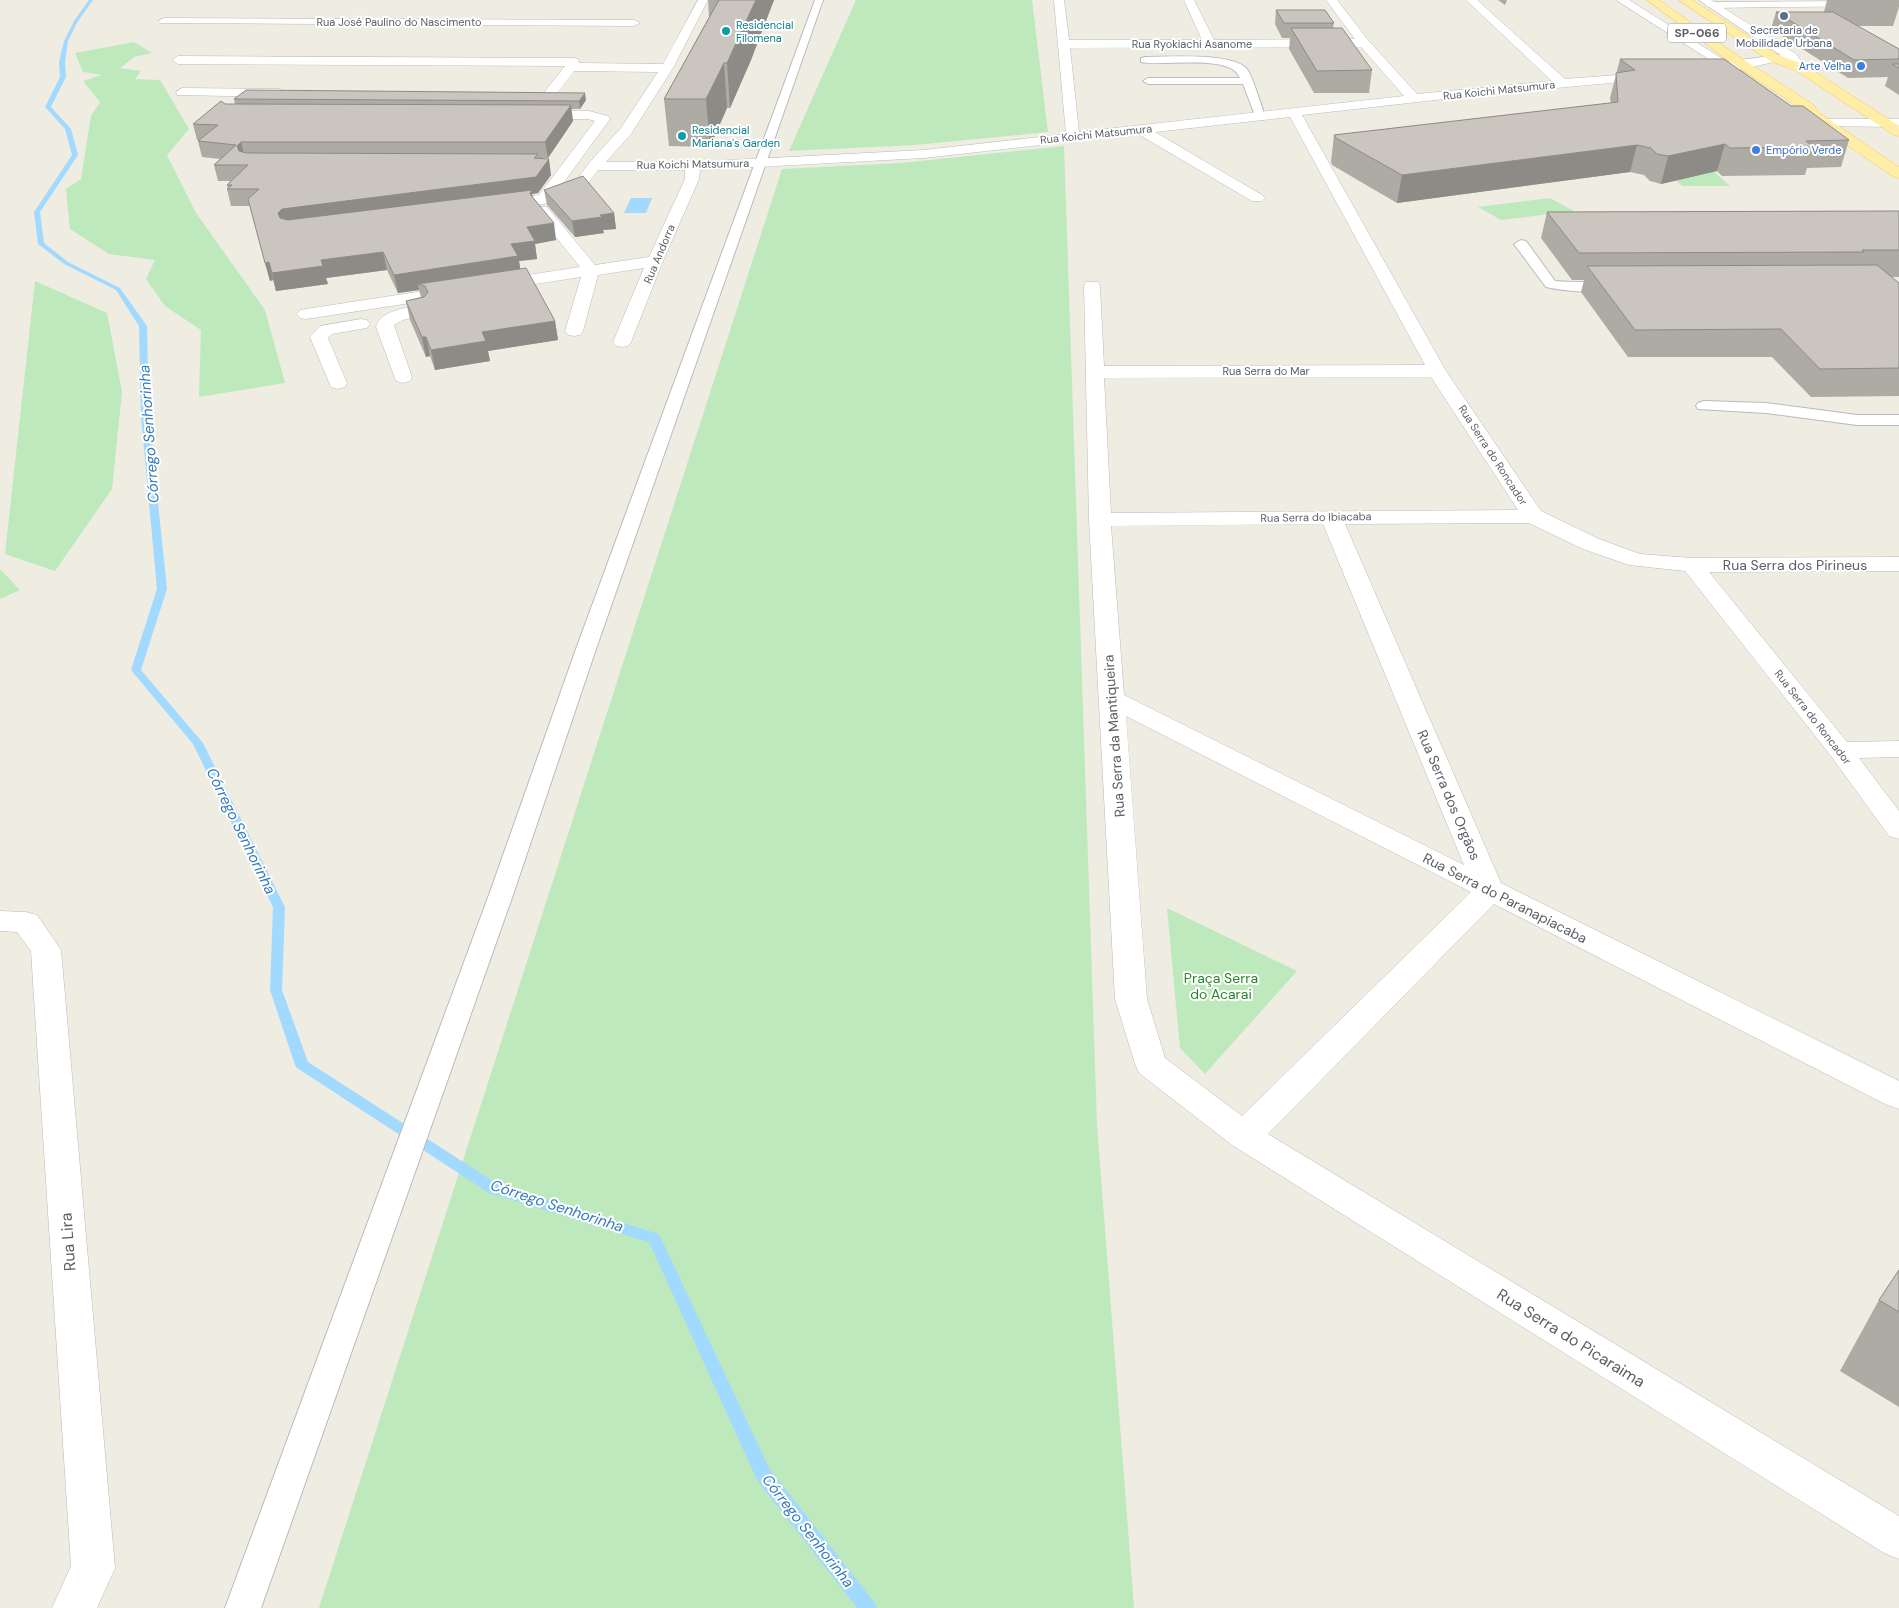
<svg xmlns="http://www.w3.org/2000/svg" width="1899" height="1608" viewBox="0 0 1899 1608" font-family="'DM Sans',sans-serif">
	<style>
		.green { fill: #bde9bc }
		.water { fill: #a2d9ff }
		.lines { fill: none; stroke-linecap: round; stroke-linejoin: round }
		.stream { fill: #a2d9ff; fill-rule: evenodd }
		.lane-casing { stroke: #b7bbc0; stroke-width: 2 }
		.street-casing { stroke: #b7bbc0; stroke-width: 1 }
		.secondary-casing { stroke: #b8bcc2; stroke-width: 1 }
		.primary-casing { stroke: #ffc74b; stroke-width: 1 }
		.lane { fill: #fff; fill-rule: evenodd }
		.street { fill: #fff; fill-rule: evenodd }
		.secondary { fill: #fff; fill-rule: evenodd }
		.primary { fill: #ffeea7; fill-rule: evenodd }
		.wall { fill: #aeaaa4 }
		.shaded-wall { fill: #8d8b86 }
		.building { fill: #cac6bf; stroke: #8d8b86 }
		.service-dot { fill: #5c6f8a; stroke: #fff; stroke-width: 2 }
		.culture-dot { fill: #0f9aa8; stroke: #fff; stroke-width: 2 }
		.shop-dot { fill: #3f7fe0; stroke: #fff; stroke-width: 2 }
		.labels { text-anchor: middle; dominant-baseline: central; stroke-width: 4; stroke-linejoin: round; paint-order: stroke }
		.far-street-label { font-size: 11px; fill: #5a5f65; stroke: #fff }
		.far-culture-label { font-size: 11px; fill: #0d838f; stroke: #fff; text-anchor: start }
		.far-service-label { font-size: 11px; fill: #4e5e75; stroke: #fff }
		.far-shop-label { font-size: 11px; fill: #366cbe; stroke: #fff; text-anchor: end }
		.shield { fill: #fff; stroke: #8c8f93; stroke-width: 1 }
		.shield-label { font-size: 12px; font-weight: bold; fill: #5a5f65 }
		.street-label { font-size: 14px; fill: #5a5f65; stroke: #fff }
		.park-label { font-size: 14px; fill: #2b832d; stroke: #fff }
		.water-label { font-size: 15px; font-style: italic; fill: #347abc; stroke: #fff }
		.near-street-label { font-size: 16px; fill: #5a5f65; stroke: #fff }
	</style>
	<rect width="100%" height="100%" fill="#efece2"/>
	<!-- green -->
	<g class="green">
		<polygon points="856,0 1032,0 1048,132 915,145 789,151"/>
		<polygon points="134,42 152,53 134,57 120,68 141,71 135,79 160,80 189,129 167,155 196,213 265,310 285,383 199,397 201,330 165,306 146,279 155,260 109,254 70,229 66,189 81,179 91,116 100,102 83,81 102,75 83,72 75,53"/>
		<polygon points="1064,146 1097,1125 1134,1608 319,1608 782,169 901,163"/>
		<polygon points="1657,162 1703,162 1730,186 1682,186"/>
		<polygon points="1550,198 1574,211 1501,220 1478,207"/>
		<polygon points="35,281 107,313 122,392 112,489 55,571 5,554"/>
		<polygon points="0,569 20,590 0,599"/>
		<polygon points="1167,908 1297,971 1205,1074 1180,1048"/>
	</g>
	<!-- water -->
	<polygon class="water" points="631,198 652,198 646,213 624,213"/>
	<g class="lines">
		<!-- stream -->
		<polygon class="stream" points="89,0 93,0 78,21 68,41 65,62 66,77 51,107 71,129 78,155 40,212 44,243 68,262 120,288 147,326 149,416 167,589 141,670 203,743 285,907 282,990 308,1062 499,1185 659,1234 769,1468 874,1602 877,1608 857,1608 757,1480 649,1242 489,1193 297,1068 295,1065 270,990 273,907 193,744 131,670 157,589 141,416 139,326 116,290 64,264 38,244 34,212 72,155 65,129 45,107 60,77 59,62 64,41 74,21"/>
		<!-- lane casing -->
		<g class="lane-casing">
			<g id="lane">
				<polygon points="815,0 823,0 596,649 514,892 261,1608 225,1608 490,892 576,649"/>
				<path d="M1145 57C1167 57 1232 52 1247 69 1253 77 1261 105 1265 116L1264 118H1256L1243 84H1148L1143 81 1148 78H1240C1231 53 1163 67 1141 62V58Z"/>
				<path d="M1521 240 1526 241 1555 281C1568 283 1614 280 1620 287 1612 297 1559 290 1546 287L1514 244Z"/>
				<polygon points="1704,401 1766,403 1857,415 1899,415 1899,425 1857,425 1766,413 1698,409 1696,406 1698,403"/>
			</g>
		</g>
		<!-- street casing -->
		<g class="street-casing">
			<g id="street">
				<path d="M698 0H708L673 68 631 134 606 162H693L924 150 1066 134 1054 0H1064L1069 40H1202L1184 0H1194L1214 40 1355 39 1326 0H1337L1368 40 1417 94 1552 81 1466 0H1477L1565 79 1657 72 1659 75 1657 78 1653 79 1480 95 1302 115 1446 371 1541 511 1599 539 1640 554 1692 558 1899 557V571L1709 572 1847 742 1899 741V757L1859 758 1899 811V839L1889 836 1831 756 1685 571 1629 565 1583 549 1529 523 1345 524 1501 883 1899 1081V1109L1887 1105 1494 904 1268 1134 1899 1516V1559L1884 1553 1232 1145 1139 1073 1135 1064 1115 999 1089 520 1084 286 1086 282H1098L1100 286 1104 366 1425 365 1290 117 1155 132 1262 195 1265 198 1262 201H1252L1138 134 924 158 700 170 699 179 663 261 631 342 628 346 622 347 616 346 613 342 644 268 598 275 583 331 580 335 574 336 568 335 565 331 581 277 306 319 300 318 297 314 300 310 306 309 580 267 534 210 537 207H547L595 265 649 257 685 179V170H598L583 191 544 204 499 210 494 208 491 205 494 202 499 200 539 195 595 121 588 119H536L529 115 536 111 532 108 565 66 178 64 172 60 178 56 574 58 578 59 579 63 663 64ZM1361 47 1404 96 1079 132 1070 48ZM574 71 658 72 621 128 589 163 573 185 559 189 610 119 608 116 589 111H543ZM1431 377 1518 510 1111 513 1104 378ZM1323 524 1464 865 1124 695 1111 526ZM1126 716 1471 892 1242 1116 1165 1058 1147 999Z"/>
				<polygon points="1864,1 1868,2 1870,4 1868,6 1711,8 1705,5 1711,2"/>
				<polygon points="164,18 634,20 640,23 634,26 160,23 158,21"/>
				<polygon points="1792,53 1796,54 1798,57 1796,60 1774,62 1743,69 1696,74 1690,70 1696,66"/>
				<polygon points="182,88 280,89 286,93 280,97 177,95 176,92"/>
				<polygon points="1824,119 1899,119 1899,127 1819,126 1817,123"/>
				<path d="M421 305 427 306 430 310 427 314 403 320 394 325 412 377 410 381 403 383 396 381 376 327C380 310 407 308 421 305Z"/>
				<polygon points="361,319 367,320 370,324 367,328 332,334 328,338 347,383 345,387 338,389 331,387 310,337 320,326"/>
				<polygon points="0,911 26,912 37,915 61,950 115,1568 97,1608 52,1608 71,1566 31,951 17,932 0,931"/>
			</g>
		</g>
		<!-- secondary casing -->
		<g class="secondary-casing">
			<g id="secondary">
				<polygon points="1616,0 1629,0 1753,78 1747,82 1743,81"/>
				<polygon points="1699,0 1711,0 1796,54 1805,67 1799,71 1795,70 1788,60"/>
			</g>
		</g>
		<!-- primary casing -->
		<g class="primary-casing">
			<g id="primary">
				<polygon points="1647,0 1659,0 1738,56 1814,105 1819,113 1899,167 1899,178 1894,177 1809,119 1804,111 1730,62"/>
				<polygon points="1679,0 1692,0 1778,55 1803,64 1899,126 1899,136 1894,135 1795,70 1770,61"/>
			</g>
		</g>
		<!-- lane -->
		<use href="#lane" class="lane"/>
		<!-- street -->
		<use href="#street" class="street"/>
		<!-- secondary -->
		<use href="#secondary" class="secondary"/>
		<!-- primary -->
		<use href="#primary" class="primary"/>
	</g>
	<!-- wall -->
	<g class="wall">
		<polygon points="708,0 774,0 751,60 730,108 727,108 710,147 669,146 664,99 709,17"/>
		<polygon points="1498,0 1507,0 1505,5"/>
		<polygon points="1827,0 1899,0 1899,7 1893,26 1857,26 1899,49 1899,95 1885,86 1888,77 1848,78 1771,29 1776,12 1824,12"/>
		<polygon points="1276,10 1334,23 1333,28 1372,70 1369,93 1314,93 1289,49 1290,38 1282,38 1275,24"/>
		<polygon points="1620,59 1791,106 1849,140 1841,167 1807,168 1805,175 1722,176 1717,171 1661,184 1650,181 1644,175 1630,172 1397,203 1332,165 1331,162 1334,135 1611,103 1610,98"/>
		<polygon points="234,99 586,100 580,109 571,109 573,121 548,158 538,158 551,175 538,193 532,194 533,198 556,240 535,244 537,259 519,261 520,269 555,321 558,340 488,351 490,361 435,370 430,356 426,357 410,320 406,301 421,297 419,290 398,293 387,270 326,278 328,284 276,291 273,280 270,281 250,206 231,206 227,189 228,188 227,185 230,181 218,181 214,165 220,159 202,157 198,141 199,140 197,140 193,124 225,104 235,104"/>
		<polygon points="544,190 614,213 616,229 603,230 604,233 575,237 547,205"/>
		<polygon points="1899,211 1899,277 1892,277 1899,283 1899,396 1811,397 1772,357 1628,357 1581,292 1584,280 1572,280 1541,238 1547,212"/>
		<polygon points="1899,1270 1899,1407 1840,1371 1879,1300"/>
	</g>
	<!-- shaded-wall -->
	<g class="shaded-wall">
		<polygon points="756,0 774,0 751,60 730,108 727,63"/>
		<polygon points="724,63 727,108 710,147 706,99"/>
		<polygon points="585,93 586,100 580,109 579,101"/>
		<polygon points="571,105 573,121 548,158 545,142"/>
		<polygon points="241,142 245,158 241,162 237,146"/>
		<polygon points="1725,144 1717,171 1661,184 1668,156"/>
		<polygon points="1637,145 1630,172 1397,203 1402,175"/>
		<polygon points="549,159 551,175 538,193 532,194 534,207 282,230 278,213 282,209"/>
		<polygon points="614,213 616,229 603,230 604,233 575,237 572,221 600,215"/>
		<polygon points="554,223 556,240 535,244 537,259 519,261 521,274 425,286 418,284 419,290 398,293 394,275 527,227"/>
		<polygon points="383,252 387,270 326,278 328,284 276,291 272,273 321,260"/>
		<polygon points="269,262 273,280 270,281 265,263"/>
		<polygon points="555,321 558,340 488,351 490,361 435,370 431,350 482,332"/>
		<polygon points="422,337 426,337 430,356 426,357"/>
	</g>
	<!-- building -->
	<g class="building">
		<polygon points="719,0 756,0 748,17 727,63 724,63 706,99 664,99"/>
		<polygon points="1276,10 1325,10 1334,23 1284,23"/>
		<polygon points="1776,12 1833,12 1899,49 1899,59 1854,60"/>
		<polygon points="1291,28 1342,28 1372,70 1317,71"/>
		<polygon points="1620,59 1724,59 1791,106 1803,106 1849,140 1806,141 1814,147 1730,148 1725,144 1668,156 1657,154 1651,148 1637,145 1402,175 1336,138 1334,135 1618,102 1616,73 1635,70"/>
		<polygon points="1892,64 1899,64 1899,68"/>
		<polygon points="246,90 585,93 579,101 234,99"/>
		<polygon points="221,101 225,104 571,105 545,142 241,142 237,146 239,151 246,153 538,154 534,158 549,159 536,177 282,209 278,213 280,218 288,220 532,190 530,194 554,223 527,227 535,241 511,244 518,256 394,275 383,252 321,260 323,266 272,273 269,262 265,263 248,199 259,189 227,189 232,185 227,185 248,165 214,165 236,145 198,141 218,125 193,124"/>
		<polygon points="583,176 614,213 600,215 602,217 572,221 544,190"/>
		<polygon points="1899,211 1899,250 1862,250 1864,252 1579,253 1547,212"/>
		<polygon points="1877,265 1899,283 1899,368 1820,369 1781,329 1635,330 1587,266"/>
		<polygon points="526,268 555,321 482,332 486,341 431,350 426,337 422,337 406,301 424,297 428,292 425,286 418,284"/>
		<polygon points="1899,1270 1899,1312 1879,1300"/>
	</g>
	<!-- markers -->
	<circle class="service-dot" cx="1784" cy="16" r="5"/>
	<g class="culture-dot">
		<circle cx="726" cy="31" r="5"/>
		<circle cx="682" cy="136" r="5"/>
	</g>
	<g class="shop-dot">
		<circle cx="1861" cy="66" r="5"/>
		<circle cx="1756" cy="150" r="5"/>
	</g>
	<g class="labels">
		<!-- far-street labels -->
		<g class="far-street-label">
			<text x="399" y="22">Rua José Paulino do Nascimento</text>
			<text x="1192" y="44">Rua Ryokiachi Asanome</text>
			<text transform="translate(1499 90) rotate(-6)">Rua Koichi Matsumura</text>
			<text transform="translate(1096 134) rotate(-6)">Rua Koichi Matsumura</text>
			<text transform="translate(693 164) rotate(-1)">Rua Koichi Matsumura</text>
			<text transform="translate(659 254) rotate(-67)">Rua Andorra</text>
			<text x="1266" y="371">Rua Serra do Mar</text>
			<text transform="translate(1493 455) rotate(57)">Rua Serra do Roncador</text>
			<text transform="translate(1316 517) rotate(-1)">Rua Serra do Ibiacaba</text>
			<text transform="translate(1813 717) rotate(52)">Rua Serra do Roncador</text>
		</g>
		<!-- far-culture labels -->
		<g class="far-culture-label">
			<text x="736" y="25">Residencial<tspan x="736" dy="13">Filomena</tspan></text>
			<text x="692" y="130">Residencial<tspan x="692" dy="13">Mariana's Garden</tspan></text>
		</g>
		<!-- far-service labels -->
		<g class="far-service-label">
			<text x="1784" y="30">Secretaria de<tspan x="1784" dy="13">Mobilidade Urbana</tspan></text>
		</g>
		<!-- far-shop labels -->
		<g class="far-shop-label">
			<text x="1851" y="66">Arte Velha</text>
			<text x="1766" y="150" text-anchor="start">Empório Verde</text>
		</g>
		<!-- shield labels -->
		<rect class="shield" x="1668" y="23.5" width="58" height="19" rx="4"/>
		<g class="shield-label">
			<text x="1697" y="33">SP-066</text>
		</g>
		<!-- street labels -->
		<g class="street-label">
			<text x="1795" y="565">Rua Serra dos Pirineus</text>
			<text transform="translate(1114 736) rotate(-94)">Rua Serra da Mantiqueira</text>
			<text transform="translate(1449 795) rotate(67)">Rua Serra dos Orgãos</text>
			<text transform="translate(1505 898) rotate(27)">Rua Serra do Paranapiacaba</text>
		</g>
		<!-- park labels -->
		<g class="park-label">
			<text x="1221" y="978">Praça Serra<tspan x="1221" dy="16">do Acarai</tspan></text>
		</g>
		<!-- water labels -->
		<g class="water-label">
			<text transform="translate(149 434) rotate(-94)">Córrego Senhorinha</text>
			<text transform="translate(241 831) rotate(64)">Córrego Senhorinha</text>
			<text transform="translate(557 1206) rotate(18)">Córrego Senhorinha</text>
			<text transform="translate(808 1531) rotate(52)">Córrego Senhorinha</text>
		</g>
		<!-- near-street labels -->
		<g class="near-street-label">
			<text transform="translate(68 1242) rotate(-94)">Rua Lira</text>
			<text transform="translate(1571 1338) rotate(32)">Rua Serra do Picaraima</text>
		</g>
	</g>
</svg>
